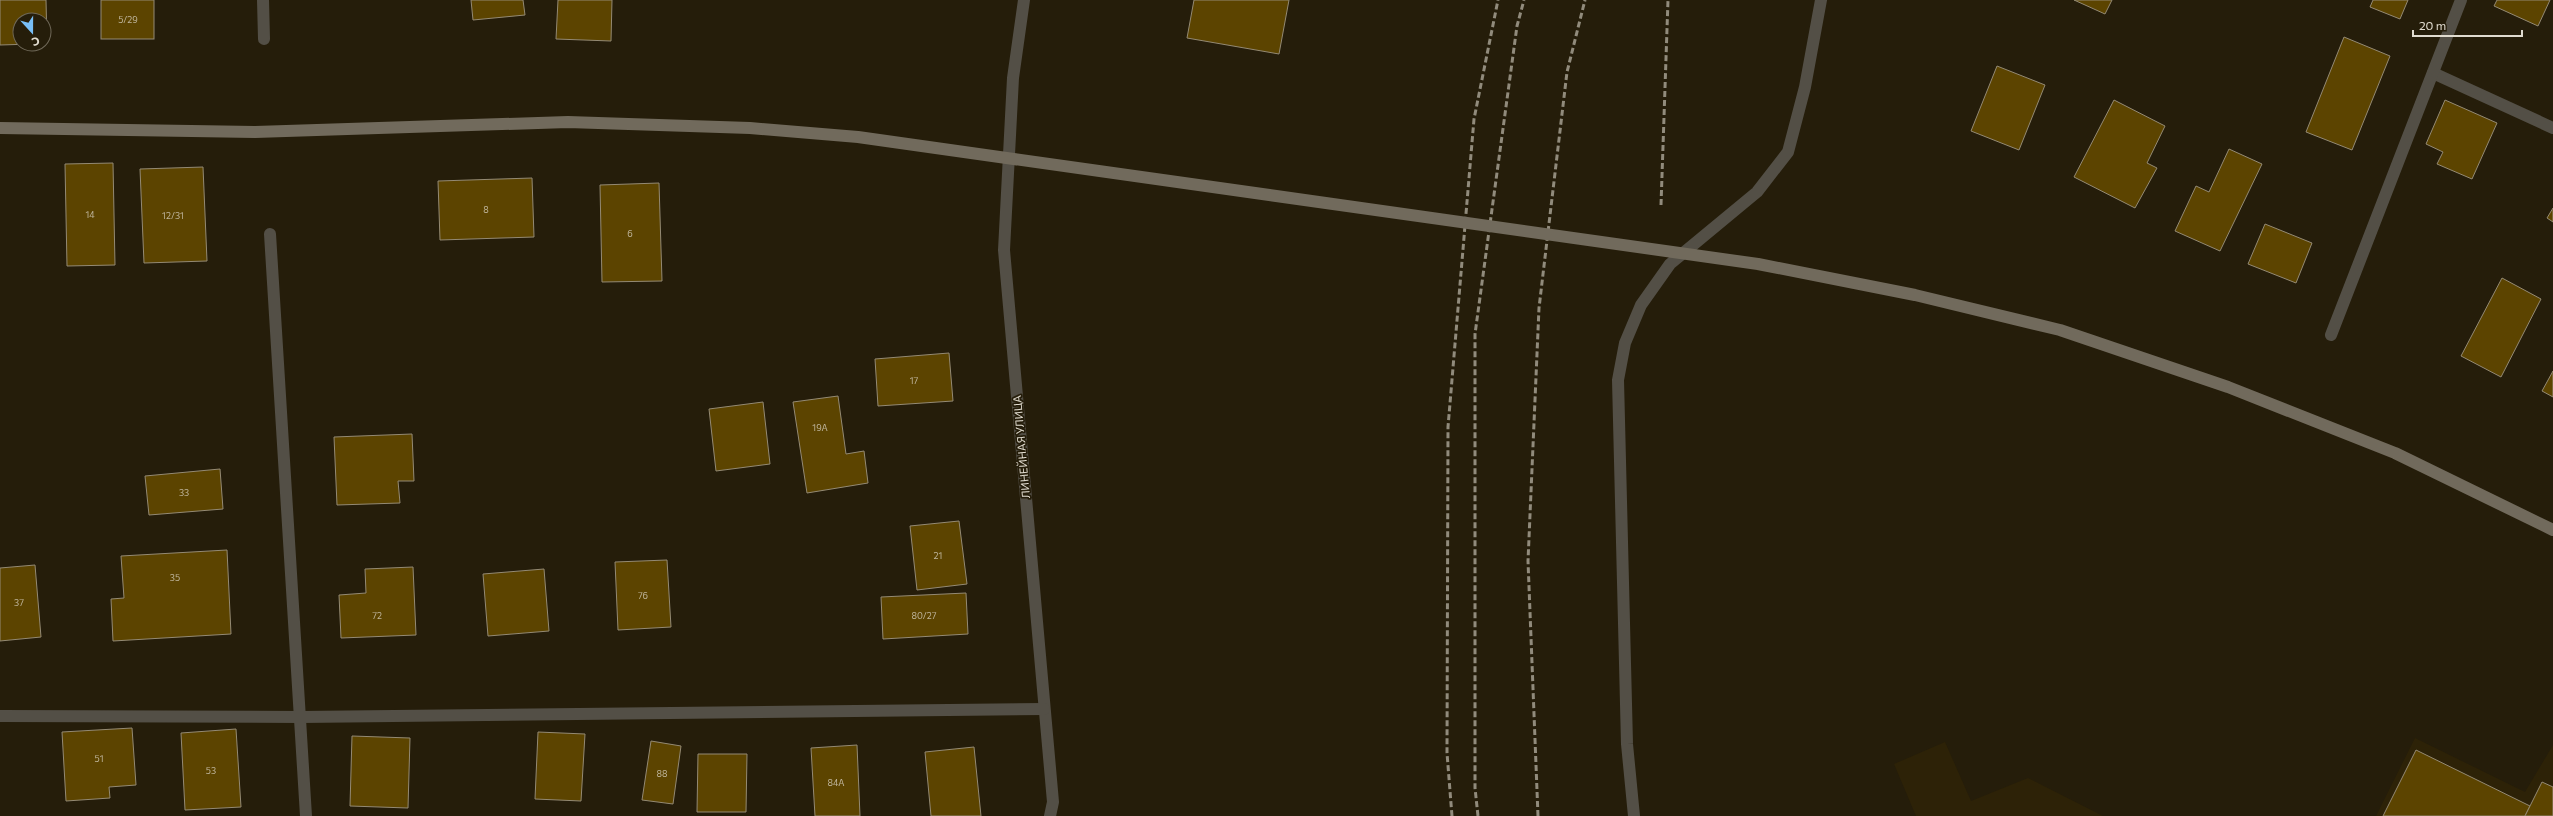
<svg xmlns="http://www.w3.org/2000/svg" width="2553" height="816" viewBox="0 0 2553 816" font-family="Commissioner,sans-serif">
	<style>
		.built { fill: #2d2207 }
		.building { fill: #5c4400; stroke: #948a74 }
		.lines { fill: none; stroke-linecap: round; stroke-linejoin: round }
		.street { stroke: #534f46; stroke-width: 12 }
		.rail { stroke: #918b7c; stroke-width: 3; stroke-dasharray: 6 3; stroke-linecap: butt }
		.secondary-bridge { stroke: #716a5c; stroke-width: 12 }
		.labels { text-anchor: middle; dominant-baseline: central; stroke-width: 3.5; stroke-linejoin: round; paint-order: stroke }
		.number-label { font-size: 9px; fill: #bfb59b }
		.street-label { font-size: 11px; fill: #e0dbcf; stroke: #251d0a }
	</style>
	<rect width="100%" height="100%" fill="#251d0a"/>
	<!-- built -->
	<g class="built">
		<polygon points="2415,738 2525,792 2553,745 2553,816 2376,816"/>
		<polygon points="1945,742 1971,801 2028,778 2103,816 1916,816 1894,764"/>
	</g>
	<!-- building -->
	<g class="building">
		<polygon points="0,0 46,0 47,43 44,44 44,20 20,20 20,44 33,44 0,45"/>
		<rect x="101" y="0" width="53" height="39"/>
		<polygon points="471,0 523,0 525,15 473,20"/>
		<polygon points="558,0 612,0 611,41 556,39"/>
		<polygon points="1194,0 1289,0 1279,54 1187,38"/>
		<polygon points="2074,0 2112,0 2105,14"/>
		<polygon points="2373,0 2408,0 2400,19 2370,7"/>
		<polygon points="2497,0 2550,0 2538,26 2494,6"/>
		<polygon points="2344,37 2390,56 2352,150 2306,132"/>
		<polygon points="1997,66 2045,85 2019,150 1971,131"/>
		<polygon points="2114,100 2165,126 2147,163 2157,168 2135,208 2074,177"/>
		<polygon points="2445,100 2497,123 2472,179 2437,164 2443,152 2426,144"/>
		<polygon points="2229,149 2262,164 2220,251 2175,231 2196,186 2209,192"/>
		<polygon points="113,163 115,265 67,266 65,164"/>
		<polygon points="203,167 207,261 144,263 140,169"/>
		<polygon points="532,178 534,237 440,240 438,181"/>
		<polygon points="659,183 662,281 602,282 600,185"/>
		<polygon points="2553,208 2553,222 2547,218"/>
		<polygon points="2265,224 2312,243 2296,283 2248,264"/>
		<polygon points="2502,278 2541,299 2501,377 2461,356"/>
		<polygon points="949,353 953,401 878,406 875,359"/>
		<polygon points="2553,371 2553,397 2542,391"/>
		<polygon points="838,396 846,454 864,451 868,483 807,493 793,402"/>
		<polygon points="763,402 770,464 716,471 709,409"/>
		<polygon points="412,434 414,481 398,481 400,503 337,505 334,437"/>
		<polygon points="220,469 223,509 149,515 145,476"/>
		<polygon points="959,521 967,584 917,590 910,526"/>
		<polygon points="227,550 231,634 113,641 111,599 124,598 121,556"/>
		<polygon points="667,560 671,627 618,630 615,562"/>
		<polygon points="35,565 41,637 0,641 0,568"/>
		<polygon points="413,567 416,635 341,638 339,595 366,593 365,569"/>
		<polygon points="544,569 549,631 488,636 483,574"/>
		<polygon points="966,593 968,634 883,639 881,597"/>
		<polygon points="132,728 136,785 109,787 110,798 66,801 62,732"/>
		<polygon points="236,729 241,807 185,810 181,733"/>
		<polygon points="538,732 585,734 581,801 535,799"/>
		<polygon points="352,736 410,738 408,808 350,806"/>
		<polygon points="651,741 681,746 673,804 642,800"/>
		<polygon points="857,745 860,816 815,816 811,748"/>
		<polygon points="974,747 981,816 931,816 925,752"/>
		<polygon points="2416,750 2530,806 2525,816 2383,816"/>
		<polygon points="698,754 747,754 746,812 697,812"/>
		<polygon points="2542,782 2553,787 2553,816 2525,816"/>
	</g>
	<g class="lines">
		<!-- street -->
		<g class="street">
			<polyline points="263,0 264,39"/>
			<polyline points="1024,0 1013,78 1004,250 1053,802 1050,816"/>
			<polyline points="2433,73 2553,128"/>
			<polyline points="270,234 306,816"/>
			<polyline points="2331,335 2461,0"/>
			<polyline points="0,716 301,717 1044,709"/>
			<polyline points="1634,816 1627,744 1618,380 1625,343 1641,305 1670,264 1757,192 1788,152 1805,87 1821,0"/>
		</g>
		<!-- rail -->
		<g class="rail">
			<polyline points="1661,205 1668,0"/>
			<polyline points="1452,816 1447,753 1448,427 1474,119 1498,0"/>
			<polyline points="1478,816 1475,788 1475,334 1517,26 1524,0"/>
			<polyline points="1538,816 1528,561 1539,308 1567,72 1585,0"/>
		</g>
		<!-- secondary-bridge -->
		<polyline class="secondary-bridge" points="0,128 255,132 568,122 750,128 858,137 1758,264 1915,295 2060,330 2228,387 2395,453 2553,530"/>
	</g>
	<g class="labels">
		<!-- number labels -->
		<g class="number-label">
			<text x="128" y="19">5/29</text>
			<text x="486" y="209">8</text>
			<text x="90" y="214">14</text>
			<text x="173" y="215">12/31</text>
			<text x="630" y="233">6</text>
			<text x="914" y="380">17</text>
			<text x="820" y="427">19А</text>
			<text x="184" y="492">33</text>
			<text x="938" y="555">21</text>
			<text x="175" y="577">35</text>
			<text x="643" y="595">76</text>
			<text x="19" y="602">37</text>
			<text x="377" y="615">72</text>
			<text x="924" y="615">80/27</text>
			<text x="99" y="758">51</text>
			<text x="211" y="770">53</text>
			<text x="662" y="773">88</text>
			<text x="836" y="782">84А</text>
		</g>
		<!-- street labels -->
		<g class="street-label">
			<text transform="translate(1021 447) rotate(-95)">ЛИНЕЙНАЯ УЛИЦА</text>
		</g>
	</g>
	<!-- north arrow -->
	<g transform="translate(32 32) rotate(159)"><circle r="19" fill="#251d0a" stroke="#706959"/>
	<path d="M0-3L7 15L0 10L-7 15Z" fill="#78bff7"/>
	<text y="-6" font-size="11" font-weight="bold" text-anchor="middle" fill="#e0dbcf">С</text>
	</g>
	<!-- scale -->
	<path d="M2413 30v6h109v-6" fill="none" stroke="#e0dbcf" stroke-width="2"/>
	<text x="2419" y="30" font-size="12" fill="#e0dbcf" stroke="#251d0a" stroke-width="3" paint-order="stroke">20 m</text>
</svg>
